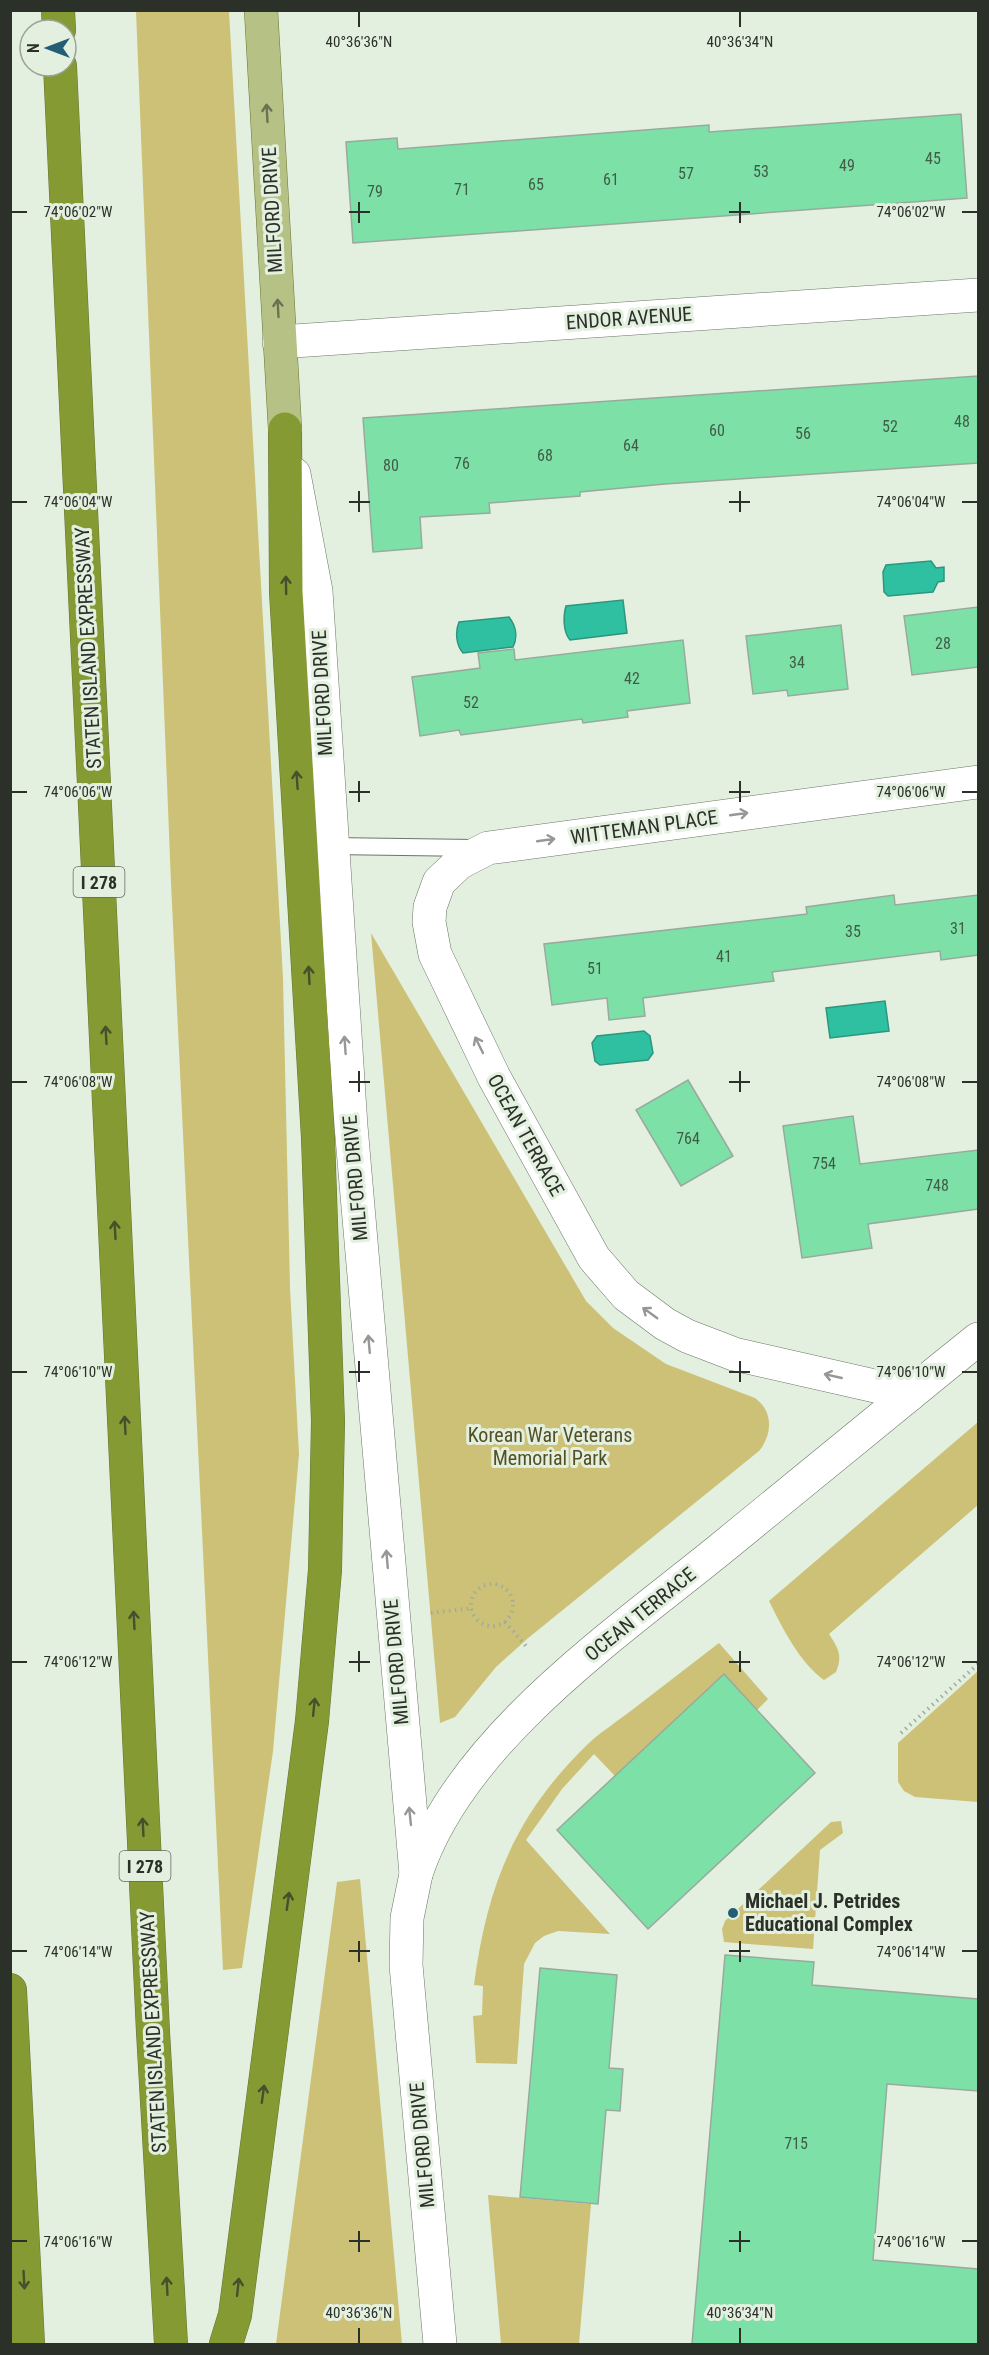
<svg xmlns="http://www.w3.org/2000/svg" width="989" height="2355" viewBox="0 0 989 2355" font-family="'Roboto Condensed',sans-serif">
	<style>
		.green { fill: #ccc176 }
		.water { fill: #2fc0a2; stroke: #2e957e; stroke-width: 1.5 }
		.building { fill: #7de0a6; stroke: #98aa9e; stroke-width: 1.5 }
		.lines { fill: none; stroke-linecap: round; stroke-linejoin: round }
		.lane-casing { stroke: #6b7667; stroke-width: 18 }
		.street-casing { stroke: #6b7667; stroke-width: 34 }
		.secondary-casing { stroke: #6b7667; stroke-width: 34 }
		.primary-casing { stroke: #667530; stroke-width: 34 }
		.highway-casing { stroke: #667530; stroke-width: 34 }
		.path { stroke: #a1ac9e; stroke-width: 4; stroke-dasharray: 1.5 4.5; stroke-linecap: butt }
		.lane { stroke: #fff; stroke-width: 16 }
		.street { stroke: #fff; stroke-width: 33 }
		.secondary { stroke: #fff; stroke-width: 33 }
		.primary { stroke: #b6c285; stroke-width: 33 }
		.highway { stroke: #869a34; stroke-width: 33 }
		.oneway { stroke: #6a7252 }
		.oneway2 { stroke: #46502c }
		.oneway3 { stroke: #959894 }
		.ticks { fill: none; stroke: #2b3029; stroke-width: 2 }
		.poi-dot { fill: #245d76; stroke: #e3f0df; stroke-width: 2 }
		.labels { text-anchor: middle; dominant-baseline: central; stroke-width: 6; stroke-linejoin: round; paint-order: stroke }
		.number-label { font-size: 16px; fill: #405c48 }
		.shield { fill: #e3f0df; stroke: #626a60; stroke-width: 1.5 }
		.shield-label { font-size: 18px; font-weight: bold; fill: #2b3029 }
		.street-label { font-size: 20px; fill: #2b3029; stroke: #e3f0df }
		.park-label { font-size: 20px; fill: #554f24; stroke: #e3f0df }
		.poi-label { font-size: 20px; font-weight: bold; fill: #2b3029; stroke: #e3f0df; text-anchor: start }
		.ticks-label { font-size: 15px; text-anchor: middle; fill: #2b3029; stroke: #e3f0df; stroke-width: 6; stroke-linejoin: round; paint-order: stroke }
	</style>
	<rect width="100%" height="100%" fill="#e3f0df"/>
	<!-- green -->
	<g class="green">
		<polygon points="136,11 229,11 283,978 290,1288 299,1454 273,1751 242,1968 223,1970 171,883"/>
		<path d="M371 933 586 1301 613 1328 666 1364 755 1398C773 1411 773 1434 759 1451L527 1639 496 1667 455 1717 440 1723Z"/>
		<path d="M978 1422V1505L829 1634C838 1648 843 1655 836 1672L824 1680C799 1662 782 1627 769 1601Z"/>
		<path d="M719 1643 768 1699 757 1710 724 1674 615 1776 594 1754 562 1789 526 1840 610 1934 558 1931 544 1936 535 1943 524 1964 517 2064 476 2063 473 2016 482 2015 483 1986 474 1985C487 1886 515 1814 589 1743 602 1731 618 1721 632 1710 661 1688 690 1665 719 1643Z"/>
		<polygon points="978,1671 978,1802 915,1797 904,1791 898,1782 898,1743"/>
		<polygon points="841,1821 843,1833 820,1850 813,1949 724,1942 722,1929 725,1921 831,1822"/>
		<polygon points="360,1879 402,2344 276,2344 337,1882"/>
		<polygon points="488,2195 591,2204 579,2344 501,2344"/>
	</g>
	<!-- water -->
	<g class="water">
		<polygon points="931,561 936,568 944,567 944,581 938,582 933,592 888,596 884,592 883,572 886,565"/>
		<path d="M623 600 627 633 570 640C563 632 563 616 566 606Z"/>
		<path d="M509 617C516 626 518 637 513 647L463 653C456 645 455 632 459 622Z"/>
		<polygon points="885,1001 889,1031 830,1038 826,1008"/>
		<polygon points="644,1031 650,1036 653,1053 648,1060 600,1065 595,1061 592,1043 597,1036"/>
	</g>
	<!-- building -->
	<g class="building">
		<polygon points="961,114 967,198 353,243 346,142 397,138 398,149 709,125 709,132"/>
		<polygon points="978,376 978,463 665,484 580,492 580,496 489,503 490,513 420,517 422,548 373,552 363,418"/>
		<polygon points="978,607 978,667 912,675 904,616"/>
		<polygon points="841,625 848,689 788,696 787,690 753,694 746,636"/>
		<polygon points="683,640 690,703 627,711 628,717 583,723 582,719 461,735 459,730 420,736 412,677 480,668 478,653 514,649 515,660"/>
		<polygon points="894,895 895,905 978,895 978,955 941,960 940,951 772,972 774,981 643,998 645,1016 609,1020 607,998 552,1005 544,944 807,914 806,907"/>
		<polygon points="688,1080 733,1156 681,1186 636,1110"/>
		<polygon points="853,1116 860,1164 978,1150 978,1209 868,1224 872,1248 802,1258 783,1126"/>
		<polygon points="724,1674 815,1773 648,1929 557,1830"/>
		<polygon points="725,1955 814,1962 812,1985 978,1999 978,2091 887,2084 873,2260 978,2269 978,2344 692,2344"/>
		<polygon points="540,1968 617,1975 609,2068 623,2069 620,2111 606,2110 598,2204 520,2197"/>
	</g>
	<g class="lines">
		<!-- lane casing -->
		<g class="lane-casing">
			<polyline id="lane" points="331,846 475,848"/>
		</g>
		<!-- street casing -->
		<g class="street-casing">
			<g id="street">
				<polyline points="279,342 978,295"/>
				<polyline points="910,1394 734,1354 687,1336 665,1324 626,1295 594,1258 494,1077 435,954 429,922 430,907 439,882 459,863 488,848 978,782"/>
				<path d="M416 1874C459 1742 613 1636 718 1551 805 1480 891 1409 978 1339"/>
			</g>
		</g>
		<!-- secondary casing -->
		<g class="secondary-casing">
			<polyline id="secondary" points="294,474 316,591 351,1126 416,1874 407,1918 406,1965 440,2344"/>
		</g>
		<!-- primary casing -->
		<g class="primary-casing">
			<polyline id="primary" points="261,10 285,429"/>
		</g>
		<!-- highway casing -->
		<g class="highway-casing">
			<g id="highway">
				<polyline points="58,10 59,30"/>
				<polyline points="60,66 153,2032 171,2344"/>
				<polyline points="10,1990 28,2344"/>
				<polyline points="226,2344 235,2315 312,1721 325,1570 328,1421 318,1138 286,592 285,429"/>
			</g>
		</g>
		<!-- path -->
		<g class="path">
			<circle cx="492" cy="1605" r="21"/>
			<polyline points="431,1613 472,1608"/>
			<polyline points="505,1622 527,1647"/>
			<polyline points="901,1733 978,1664"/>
		</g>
		<!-- lane -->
		<use href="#lane" class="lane"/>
		<!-- street -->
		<use href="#street" class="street"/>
		<!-- secondary -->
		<use href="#secondary" class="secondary"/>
		<!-- primary -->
		<use href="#primary" class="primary"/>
		<!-- highway -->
		<use href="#highway" class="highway"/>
	</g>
	<!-- one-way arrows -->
	<defs><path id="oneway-shaft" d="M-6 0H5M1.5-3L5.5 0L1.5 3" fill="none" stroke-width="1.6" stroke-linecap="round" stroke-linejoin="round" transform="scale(1.5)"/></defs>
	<g class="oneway">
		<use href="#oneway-shaft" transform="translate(267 113) rotate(-93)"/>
		<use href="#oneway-shaft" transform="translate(278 308) rotate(-93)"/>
	</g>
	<g class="oneway2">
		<use href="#oneway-shaft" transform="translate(286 585) rotate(-91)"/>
		<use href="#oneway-shaft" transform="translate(297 780) rotate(-94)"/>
		<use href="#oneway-shaft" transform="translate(309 975) rotate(-93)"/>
		<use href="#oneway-shaft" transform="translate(106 1035) rotate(-93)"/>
		<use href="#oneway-shaft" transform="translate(115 1230) rotate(-93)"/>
		<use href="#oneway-shaft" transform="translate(125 1425) rotate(-93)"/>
		<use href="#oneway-shaft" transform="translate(134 1620) rotate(-93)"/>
		<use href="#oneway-shaft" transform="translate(314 1707) rotate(-84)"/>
		<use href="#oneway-shaft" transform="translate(143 1827) rotate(-93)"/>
		<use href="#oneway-shaft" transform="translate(288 1901) rotate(-82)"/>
		<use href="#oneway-shaft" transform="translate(263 2094) rotate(-82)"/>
		<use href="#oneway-shaft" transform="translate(24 2280) rotate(87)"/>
		<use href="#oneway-shaft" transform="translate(167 2286) rotate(-93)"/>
		<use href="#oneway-shaft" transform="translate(238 2287) rotate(-84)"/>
	</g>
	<g class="oneway3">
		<use href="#oneway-shaft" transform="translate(739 814) rotate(-8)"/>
		<use href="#oneway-shaft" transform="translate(546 840) rotate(-8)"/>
		<use href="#oneway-shaft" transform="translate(345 1045) rotate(-94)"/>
		<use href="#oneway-shaft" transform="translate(479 1045) rotate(-116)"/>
		<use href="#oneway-shaft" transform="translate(650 1313) rotate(-144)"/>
		<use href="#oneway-shaft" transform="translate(369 1344) rotate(-95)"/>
		<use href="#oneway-shaft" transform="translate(833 1376) rotate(-167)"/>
		<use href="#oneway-shaft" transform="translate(387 1559) rotate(-95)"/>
		<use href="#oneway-shaft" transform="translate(410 1816) rotate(-96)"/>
	</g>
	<!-- ticks -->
	<path class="ticks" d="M359 12V27M740 12V27M359 202V223M740 202V223M12 212H27M349 212H370M729 212H750M962 212H977M359 491V512M740 491V512M12 502H27M349 502H370M729 502H750M962 502H977M359 781V802M740 781V802M12 792H27M349 792H370M729 792H750M962 792H977M359 1071V1092M740 1071V1092M12 1082H27M349 1082H370M729 1082H750M962 1082H977M359 1361V1382M740 1361V1382M12 1372H27M349 1372H370M729 1372H750M962 1372H977M359 1651V1672M740 1651V1672M12 1662H27M349 1662H370M729 1662H750M962 1662H977M359 1941V1962M740 1941V1962M12 1951H27M349 1951H370M729 1951H750M962 1951H977M359 2231V2252M740 2231V2252M12 2241H27M349 2241H370M729 2241H750M962 2241H977M359 2328V2343M740 2328V2343"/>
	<!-- markers -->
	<circle class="poi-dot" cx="733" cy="1913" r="6"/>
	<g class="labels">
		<!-- number labels -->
		<g class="number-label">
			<text x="933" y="158">45</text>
			<text x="847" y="165">49</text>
			<text x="761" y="171">53</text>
			<text x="686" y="173">57</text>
			<text x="611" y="179">61</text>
			<text x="536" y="184">65</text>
			<text x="462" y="189">71</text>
			<text x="375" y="191">79</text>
			<text x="962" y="421">48</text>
			<text x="890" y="426">52</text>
			<text x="717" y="430">60</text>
			<text x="803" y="433">56</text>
			<text x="631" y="445">64</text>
			<text x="545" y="455">68</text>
			<text x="462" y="463">76</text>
			<text x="391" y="465">80</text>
			<text x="943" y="643">28</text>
			<text x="797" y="662">34</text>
			<text x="632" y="678">42</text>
			<text x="471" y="702">52</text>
			<text x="958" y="928">31</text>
			<text x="853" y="931">35</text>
			<text x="724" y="956">41</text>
			<text x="595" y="968">51</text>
			<text x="688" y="1138">764</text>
			<text x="824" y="1163">754</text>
			<text x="937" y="1185">748</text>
			<text x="796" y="2143">715</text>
		</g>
		<!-- shield labels -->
		<g class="shield">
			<rect x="73.5" y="867" width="51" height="30" rx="4.5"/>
			<rect x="119.5" y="1851" width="51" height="30" rx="4.5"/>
		</g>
		<g class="shield-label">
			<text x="99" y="882">I 278</text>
			<text x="145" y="1866">I 278</text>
		</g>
		<!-- street labels -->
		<g class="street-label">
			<text transform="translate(272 210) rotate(-93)">MILFORD DRIVE</text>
			<text transform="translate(629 318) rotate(-4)">ENDOR AVENUE</text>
			<text transform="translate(88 648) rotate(-93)">STATEN ISLAND EXPRESSWAY</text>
			<text transform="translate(322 693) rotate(-93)">MILFORD DRIVE</text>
			<text transform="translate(644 827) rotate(-8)">WITTEMAN PLACE</text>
			<text transform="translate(526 1135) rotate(61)">OCEAN TERRACE</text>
			<text transform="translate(355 1178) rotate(-95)">MILFORD DRIVE</text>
			<text transform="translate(640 1614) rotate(-39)">OCEAN TERRACE</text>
			<text transform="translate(396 1662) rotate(-95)">MILFORD DRIVE</text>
			<text transform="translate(153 2032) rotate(-93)">STATEN ISLAND EXPRESSWAY</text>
			<text transform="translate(422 2145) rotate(-95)">MILFORD DRIVE</text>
		</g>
		<!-- park labels -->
		<g class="park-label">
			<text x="550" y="1435">Korean War Veterans<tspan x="550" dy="23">Memorial Park</tspan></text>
		</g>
		<!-- poi labels -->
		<g class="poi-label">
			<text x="745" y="1901">Michael J. Petrides<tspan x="745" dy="23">Educational Complex</tspan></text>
		</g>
	</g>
	<g class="ticks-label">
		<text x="359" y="47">40°36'36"N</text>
		<text x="740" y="47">40°36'34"N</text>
		<text x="911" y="217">74°06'02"W</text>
		<text x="78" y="217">74°06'02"W</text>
		<text x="911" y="507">74°06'04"W</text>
		<text x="78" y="507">74°06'04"W</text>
		<text x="911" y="797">74°06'06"W</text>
		<text x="78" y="797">74°06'06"W</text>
		<text x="911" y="1087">74°06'08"W</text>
		<text x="78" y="1087">74°06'08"W</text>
		<text x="911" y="1377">74°06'10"W</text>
		<text x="78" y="1377">74°06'10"W</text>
		<text x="78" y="1667">74°06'12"W</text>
		<text x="911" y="1667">74°06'12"W</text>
		<text x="78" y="1957">74°06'14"W</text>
		<text x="911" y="1957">74°06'14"W</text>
		<text x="78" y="2247">74°06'16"W</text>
		<text x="911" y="2247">74°06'16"W</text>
		<text x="359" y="2318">40°36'36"N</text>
		<text x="740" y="2318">40°36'34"N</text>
	</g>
	<!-- border -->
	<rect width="989" height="2355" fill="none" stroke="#2b3029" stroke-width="24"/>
	<!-- north arrow -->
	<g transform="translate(48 48) rotate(270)"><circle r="28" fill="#e3f0df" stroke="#99a396" stroke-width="1.5"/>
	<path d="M0-4.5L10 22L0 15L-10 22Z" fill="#245d76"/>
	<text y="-9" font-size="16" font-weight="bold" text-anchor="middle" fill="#2b3029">N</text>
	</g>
</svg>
